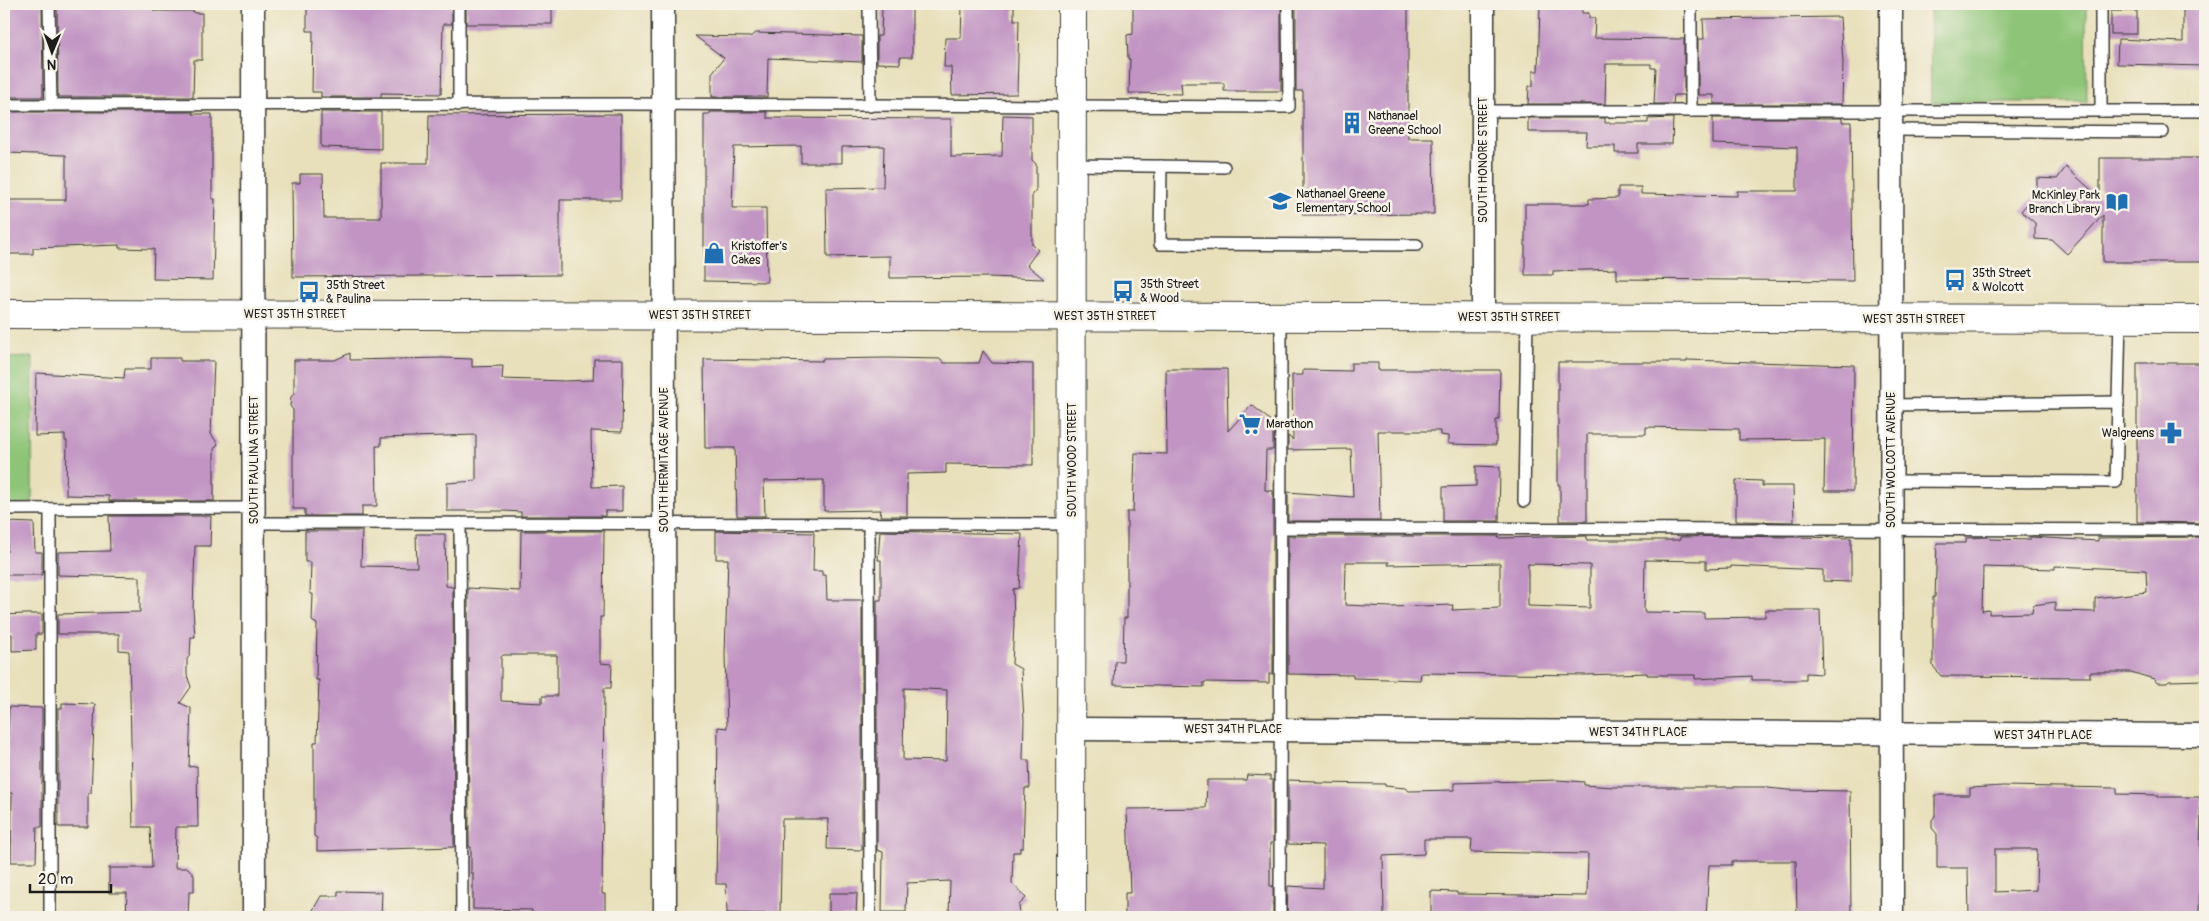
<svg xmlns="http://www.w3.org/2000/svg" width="2209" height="921" viewBox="0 0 2209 921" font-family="Pangolin,sans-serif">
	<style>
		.green { fill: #8dc477; stroke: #54704a }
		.building { fill: #c194c3; fill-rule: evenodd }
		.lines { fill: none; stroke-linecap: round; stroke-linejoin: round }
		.lane-casing { stroke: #3b3934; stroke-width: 14 }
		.street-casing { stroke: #3b3934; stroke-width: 25 }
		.secondary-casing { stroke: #3b3934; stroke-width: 30 }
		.lane { stroke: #fff; stroke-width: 11 }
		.street { stroke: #fff; stroke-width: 22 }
		.secondary { stroke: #fff; stroke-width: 28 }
		.labels { text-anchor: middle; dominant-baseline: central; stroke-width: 5; stroke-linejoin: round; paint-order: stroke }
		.poi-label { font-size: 12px; fill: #1c1c1c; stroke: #f7f3e8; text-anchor: start }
		.street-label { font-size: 12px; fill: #1c1c1c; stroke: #f7f3e8 }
	</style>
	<rect width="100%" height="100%" fill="#f7f3e8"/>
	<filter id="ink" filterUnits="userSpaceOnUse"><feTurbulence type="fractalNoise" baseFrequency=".02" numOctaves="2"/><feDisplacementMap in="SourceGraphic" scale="10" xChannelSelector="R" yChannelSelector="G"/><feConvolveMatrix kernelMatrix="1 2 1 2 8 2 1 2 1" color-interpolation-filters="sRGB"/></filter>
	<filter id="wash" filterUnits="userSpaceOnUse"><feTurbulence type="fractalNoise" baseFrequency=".0096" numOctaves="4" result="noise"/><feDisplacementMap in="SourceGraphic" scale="20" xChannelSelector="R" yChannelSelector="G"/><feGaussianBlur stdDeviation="1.12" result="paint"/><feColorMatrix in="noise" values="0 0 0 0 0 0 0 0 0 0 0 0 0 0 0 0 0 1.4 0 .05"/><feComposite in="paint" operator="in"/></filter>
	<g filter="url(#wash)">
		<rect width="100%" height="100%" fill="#e8e0bb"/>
		<!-- green -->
		<g class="green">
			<polygon points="1930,4 2086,4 2087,102 1931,102"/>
			<polygon points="33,357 32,505 4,505 4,358"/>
		</g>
		<g id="blocks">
			<!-- building -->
			<g class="building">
				<polygon points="4,4 42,5 43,97 9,97 9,90 6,90 8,30 4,30"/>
				<polygon points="63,4 91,4 91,6 154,6 154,11 194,11 194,13 202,13 202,60 194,60 193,97 58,97 57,5"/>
				<polygon points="307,4 452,4 452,24 443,24 441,94 381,93 381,97 321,97 321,92 312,92 313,31 307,31"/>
				<rect x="466" y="4" width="86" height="20"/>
				<polygon points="1133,4 1182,4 1182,8 1241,9 1247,8 1247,4 1281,4 1281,91 1224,91 1224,83 1181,83 1182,94 1129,93 1130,59 1128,59 1127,35 1133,34"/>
				<polygon points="1296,4 1408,4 1408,138 1433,138 1434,214 1303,215 1303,91 1296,91"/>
				<polygon points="962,7 1014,7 1014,20 1019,20 1017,94 952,95 951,67 944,67 945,38 961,38"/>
				<polygon points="1540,7 1582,7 1582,13 1589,13 1589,18 1595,18 1594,38 1684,39 1684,95 1674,95 1673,104 1654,104 1656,68 1651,68 1651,64 1606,64 1605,104 1528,104 1529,86 1533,86 1533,71 1538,71"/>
				<polygon points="882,8 912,8 912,57 900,57 900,64 877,63 877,36 881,36"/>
				<polygon points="2183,9 2205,9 2205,66 2117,64 2118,39 2183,42"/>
				<rect x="2111" y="11" width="26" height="23"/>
				<polygon points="1840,17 1843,63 1842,104 1714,104 1714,95 1698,95 1698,39 1704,39 1703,19"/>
				<polygon points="755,33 862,36 862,62 768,58 767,97 712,97 712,73 724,58 695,36 750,37"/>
				<polygon points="8,112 193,112 193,114 212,114 212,199 215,199 213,280 153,279 154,249 119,248 119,245 33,248 33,254 8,254 9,200 66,200 66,155 7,153"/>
				<polygon points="321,112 381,112 381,149 321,147"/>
				<polygon points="710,112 767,112 767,118 951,119 951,157 1002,156 1003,115 1032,116 1032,160 1036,164 1036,190 1032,194 1032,244 1038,250 1027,265 1044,279 988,277 890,278 890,256 827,257 826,188 883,187 884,146 842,147 842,163 801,163 801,146 734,147 732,208 766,208 767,282 704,281 704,114 710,114"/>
				<polygon points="621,114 621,200 560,200 560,275 293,277 292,183 300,183 300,174 323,174 324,218 381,218 381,163 428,163 429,115"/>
				<polygon points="1528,118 1605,118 1605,123 1648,123 1648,119 1673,118 1672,144 1638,144 1638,153 1615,153 1615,146 1586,146 1587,132 1528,132"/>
				<polygon points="1713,118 1842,118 1842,122 1851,122 1853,281 1617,279 1617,269 1553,271 1553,275 1525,275 1525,204 1589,204 1589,199 1618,198 1618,187 1641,187 1641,194 1737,196 1737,191 1797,191 1797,147 1713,144"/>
				<polygon points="2100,158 2205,158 2205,262 2103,262 2103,215 2067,254 2052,240 2035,239 2035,223 2021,211 2037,193 2037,178 2057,179 2066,167 2100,198"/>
				<polygon points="983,351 992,363 1033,364 1033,465 946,464 946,473 907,474 907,516 880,516 881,510 824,511 824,480 764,481 765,516 737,516 735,448 705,448 704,359 822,361 822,359 886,358 941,359 944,363 979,363"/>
				<polygon points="350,353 350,360 443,358 472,359 472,367 503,366 502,379 565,381 593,380 594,359 623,359 622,432 591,431 592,487 622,486 622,511 605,511 605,516 521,516 521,512 504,511 447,511 447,483 476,481 476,435 381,438 381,446 376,446 377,506 362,506 362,516 305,516 305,509 293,509 293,410 290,406 291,397 294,393 294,360 335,360"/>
				<polygon points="151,358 180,358 180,361 214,361 211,434 218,444 214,449 214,501 109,501 109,496 66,495 67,441 65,441 65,435 35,436 36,373 124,378 125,369 151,369"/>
				<polygon points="1687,360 1854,365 1853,491 1824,491 1825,439 1739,440 1739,429 1646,427 1646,434 1587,434 1587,521 1560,521 1560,485 1558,485 1558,362 1687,362"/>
				<polygon points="1351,363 1378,363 1378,370 1500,370 1499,420 1496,420 1496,445 1448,444 1448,436 1440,435 1440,431 1378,431 1380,521 1288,521 1288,492 1353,497 1351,449 1288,450 1288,436 1293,440 1292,375 1303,375 1303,370 1351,371"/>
				<polygon points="2137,363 2205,363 2205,523 2137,522"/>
				<polygon points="1166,369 1227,369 1228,431 1252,405 1273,423 1273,450 1266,450 1265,490 1273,491 1273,674 1269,674 1269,683 1204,682 1204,687 1114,685 1115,661 1123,661 1124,618 1127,618 1127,512 1133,512 1135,453 1167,454"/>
				<polygon points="1476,466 1500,467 1499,521 1443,521 1443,487 1476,486"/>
				<polygon points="1736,480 1762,481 1762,486 1793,486 1794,522 1736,521"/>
				<polygon points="109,516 211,516 210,546 195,546 193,609 195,637 191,637 190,655 187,659 187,675 191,687 180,703 191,708 189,767 197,766 198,827 176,827 175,868 188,868 194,875 194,892 189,892 189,894 188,917 126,917 127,893 109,893 109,868 152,868 150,827 133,827 129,651 119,650 119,634 58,634 58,614 140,612 140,577 58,575 58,552 110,551"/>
				<polygon points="7,522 34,523 35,552 42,552 42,575 4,575 4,552 7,552"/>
				<polygon points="305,531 362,531 361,566 417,567 416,534 445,534 446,586 453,587 454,847 317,851 317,838 314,836 314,742 317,742 319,680 316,680 317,624 312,621 313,594 310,594 311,562 305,562"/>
				<path d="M521 531H604L603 617H600V663L612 664 611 688H604L602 894H605V917H532V910L473 909V873H471V847H469L468 588 520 591ZM503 655H557V696H542V703L501 701V657Z"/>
				<polygon points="716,531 814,533 813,571 822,571 822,575 826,575 827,600 862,600 862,850 827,849 828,819 782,819 780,914 727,913 726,884 716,884 718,727 727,728 725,654 728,559 716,559"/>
				<path d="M880 531 1022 534 1019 588 1013 589 1014 624 1012 664 1021 669 1024 720 1023 760H1029L1030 788H1025L1023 848H1020V852H1013L1012 883 1026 898 1019 905 1020 915H949L950 881 907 883 906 912H882L883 852 877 850V600H881V560H878ZM904 688 947 690 946 761 903 760Z"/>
				<path d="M1288 536H1499L1498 538 1587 536V540H1680V537L1731 536 1851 538V582L1823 581V570L1731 566V568L1706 569V561L1645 560 1644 612 1704 613V618L1765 617V610H1820L1822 674 1806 673V680H1752V676L1695 679V675H1647V673L1585 675 1421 673 1420 680 1353 678V675L1288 674ZM1346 562H1389L1388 565 1500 563V608L1452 610 1453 605 1390 607 1345 605ZM1528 564 1590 565V608L1528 606Z"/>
				<path d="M1988 537 1990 539 2030 540V537L2098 541V538L2205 537V680L2169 681 2167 683H2157L2154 679 2131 672H2090V677L1941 676 1933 666V597H1935L1937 543H1966V538ZM2055 566 2146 570 2147 592 2095 598V612L2055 611V602L2033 605 2032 613 1989 614V610L1982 611 1983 567 2055 569Z"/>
				<polygon points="24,614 42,614 42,634 36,634 36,650 12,651 12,634 4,634 4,615"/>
				<polygon points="62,703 95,704 91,793 88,793 88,827 58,827 58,708 62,708"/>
				<polygon points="9,707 42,708 42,827 37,827 36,862 11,862 12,793 6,793"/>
				<polygon points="1247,775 1270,776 1270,780 1273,780 1273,843 1270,843 1270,886 1273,886 1273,917 1125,917 1125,893 1130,893 1127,809 1206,808 1207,780 1246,780"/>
				<polygon points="1288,780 1316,781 1316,783 1385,784 1385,786 1405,788 1409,791 1454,790 1454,783 1558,780 1584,782 1584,785 1613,787 1768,787 1768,788 1788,790 1850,791 1851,917 1797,917 1796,861 1732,861 1732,865 1709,865 1706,917 1431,917 1431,891 1457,892 1457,894 1587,896 1588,854 1471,852 1472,839 1424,839 1424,854 1383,856 1384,917 1287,917 1288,886 1323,888 1323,845 1288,844"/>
				<path d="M2003 786 2117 788V794L2159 795V797H2201L2199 917H1969L1968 868H1937V834L1932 828V820L1935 816V795H1970V788ZM1995 849H2037L2036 890 1995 892Z"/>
				<polygon points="338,891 382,892 381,917 309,917 321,896 338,896"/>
				<polygon points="829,893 857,893 856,916 829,916"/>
			</g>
		</g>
	</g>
	<g filter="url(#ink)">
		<use href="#blocks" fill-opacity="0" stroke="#3b3934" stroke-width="1"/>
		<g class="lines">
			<!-- lane casing -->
			<g class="lane-casing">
				<g id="lane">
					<polyline points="49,4 51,105"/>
					<polyline points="459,4 459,105"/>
					<polyline points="869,4 870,106"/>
					<polyline points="1691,4 1691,111"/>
					<polyline points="2101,4 2101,111"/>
					<polyline points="4,105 629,104 1289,107 1288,4"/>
					<polyline points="1483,111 2205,111"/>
					<polyline points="1891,130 2163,132"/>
					<polyline points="1072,165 1224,167"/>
					<polyline points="1161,166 1160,244 1417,245"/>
					<polyline points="2118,402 2120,319"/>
					<polyline points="1891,405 2118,402 2116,482 1891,481"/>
					<polyline points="1524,501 1527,318"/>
					<polyline points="4,509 254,508"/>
					<polyline points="50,509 50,917"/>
					<polyline points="254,523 1072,524"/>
					<polyline points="460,523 462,917"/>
					<polyline points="869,523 870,917"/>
					<polyline points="1281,528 2205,530"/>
					<polyline points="1280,917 1281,317"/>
				</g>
			</g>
			<!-- street casing -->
			<g class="street-casing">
				<g id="street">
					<polyline points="253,4 254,917"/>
					<polyline points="663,4 665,917"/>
					<polyline points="1483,4 1483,317"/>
					<polyline points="1891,4 1892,917"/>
					<polyline points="1071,729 2205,735"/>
				</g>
			</g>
			<!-- secondary casing -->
			<g class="secondary-casing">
				<g id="secondary">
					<polyline points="4,314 2205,319"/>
					<polyline points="1071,917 1072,4"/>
				</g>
			</g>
			<!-- lane -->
			<use href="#lane" class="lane"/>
			<!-- street -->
			<use href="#street" class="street"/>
			<!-- secondary -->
			<use href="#secondary" class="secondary"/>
		</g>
	</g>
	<!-- icons -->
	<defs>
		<g id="building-bare" transform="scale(1.725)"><path d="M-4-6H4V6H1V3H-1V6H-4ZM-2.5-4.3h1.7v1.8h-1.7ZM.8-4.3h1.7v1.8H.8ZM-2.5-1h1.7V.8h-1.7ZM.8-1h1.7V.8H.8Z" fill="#1f6fb2" stroke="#f7f3e8" stroke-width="2.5" paint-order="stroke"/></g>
		<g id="school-bare" transform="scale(1.725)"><path d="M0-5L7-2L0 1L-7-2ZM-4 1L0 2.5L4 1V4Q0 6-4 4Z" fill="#1f6fb2" stroke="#f7f3e8" stroke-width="2.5" paint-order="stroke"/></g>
		<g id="library-bare" transform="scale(1.725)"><path d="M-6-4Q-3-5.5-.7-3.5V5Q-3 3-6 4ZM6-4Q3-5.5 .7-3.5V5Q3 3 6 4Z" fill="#1f6fb2" stroke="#f7f3e8" stroke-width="2.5" paint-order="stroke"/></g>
		<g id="shop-bare" transform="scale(1.725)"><path d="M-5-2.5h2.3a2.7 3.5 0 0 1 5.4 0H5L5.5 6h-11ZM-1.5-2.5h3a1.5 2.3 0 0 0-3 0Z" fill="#1f6fb2" stroke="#f7f3e8" stroke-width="2.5" paint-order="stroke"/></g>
		<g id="bus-bare" transform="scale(1.725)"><path d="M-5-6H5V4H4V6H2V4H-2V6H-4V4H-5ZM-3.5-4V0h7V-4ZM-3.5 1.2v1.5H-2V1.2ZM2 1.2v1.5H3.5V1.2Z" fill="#1f6fb2" stroke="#f7f3e8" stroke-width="2.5" paint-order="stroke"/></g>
		<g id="supermarket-bare" transform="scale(1.725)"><path d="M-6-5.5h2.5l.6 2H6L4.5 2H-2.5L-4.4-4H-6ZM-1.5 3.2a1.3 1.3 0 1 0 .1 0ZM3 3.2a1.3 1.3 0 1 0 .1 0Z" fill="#1f6fb2" stroke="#f7f3e8" stroke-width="2.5" paint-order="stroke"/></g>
		<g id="pharmacy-bare" transform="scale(1.725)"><path d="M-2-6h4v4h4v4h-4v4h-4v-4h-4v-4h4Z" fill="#1f6fb2" stroke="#f7f3e8" stroke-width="2.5" paint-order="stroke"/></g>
	</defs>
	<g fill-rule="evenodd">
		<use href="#building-bare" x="1352" y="123"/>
		<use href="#school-bare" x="1280" y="201"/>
		<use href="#library-bare" x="2117" y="202"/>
		<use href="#shop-bare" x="714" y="253"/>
		<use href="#bus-bare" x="1955" y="280"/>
		<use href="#bus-bare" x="1123" y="291"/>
		<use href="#bus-bare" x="309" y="292"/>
		<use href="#supermarket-bare" x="1250" y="424"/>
		<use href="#pharmacy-bare" x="2171" y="433"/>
	</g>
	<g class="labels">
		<!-- poi labels -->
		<g class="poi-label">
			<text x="1368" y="116">Nathanael<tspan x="1368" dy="14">Greene School</tspan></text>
			<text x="1296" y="194">Nathanael Greene<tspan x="1296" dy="14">Elementary School</tspan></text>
			<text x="2100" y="195" text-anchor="end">McKinley Park<tspan x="2100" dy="14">Branch Library</tspan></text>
			<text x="731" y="246">Kristoffer’s<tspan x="731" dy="14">Cakes</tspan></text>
			<text x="1972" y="273">35th Street<tspan x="1972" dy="14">&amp; Wolcott</tspan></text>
			<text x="1140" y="284">35th Street<tspan x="1140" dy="14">&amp; Wood</tspan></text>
			<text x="326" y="285">35th Street<tspan x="326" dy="14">&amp; Paulina</tspan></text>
			<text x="1266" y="424">Marathon</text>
			<text x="2154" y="433" text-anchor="end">Walgreens</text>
		</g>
		<!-- street labels -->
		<g class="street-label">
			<text transform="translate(1483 160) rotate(-90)">SOUTH HONORE STREET</text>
			<text x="295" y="314">WEST 35TH STREET</text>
			<text x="700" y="315">WEST 35TH STREET</text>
			<text x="1105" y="316">WEST 35TH STREET</text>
			<text x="1509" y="317">WEST 35TH STREET</text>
			<text x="1914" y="319">WEST 35TH STREET</text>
			<text transform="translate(254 460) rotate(-90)">SOUTH PAULINA STREET</text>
			<text transform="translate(664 460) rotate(-90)">SOUTH HERMITAGE AVENUE</text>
			<text transform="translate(1072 460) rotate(-90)">SOUTH WOOD STREET</text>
			<text transform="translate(1891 460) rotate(-90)">SOUTH WOLCOTT AVENUE</text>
			<text x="1233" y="729">WEST 34TH PLACE</text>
			<text x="1638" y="732">WEST 34TH PLACE</text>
			<text x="2043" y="735">WEST 34TH PLACE</text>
		</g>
	</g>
	<!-- margin -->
	<rect width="2209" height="921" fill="none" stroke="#f7f3e8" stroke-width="20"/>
	<!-- north arrow -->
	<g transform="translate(52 52) rotate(181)" stroke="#f7f3e8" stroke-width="4" paint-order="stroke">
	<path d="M0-4L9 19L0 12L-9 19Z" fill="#1c1c1c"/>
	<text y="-8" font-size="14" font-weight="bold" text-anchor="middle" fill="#1c1c1c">N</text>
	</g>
	<!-- scale -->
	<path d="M30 884v8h81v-8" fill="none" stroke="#1c1c1c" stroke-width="2.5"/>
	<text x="38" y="884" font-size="15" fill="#1c1c1c" stroke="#f7f3e8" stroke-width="4" paint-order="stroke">20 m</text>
</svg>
